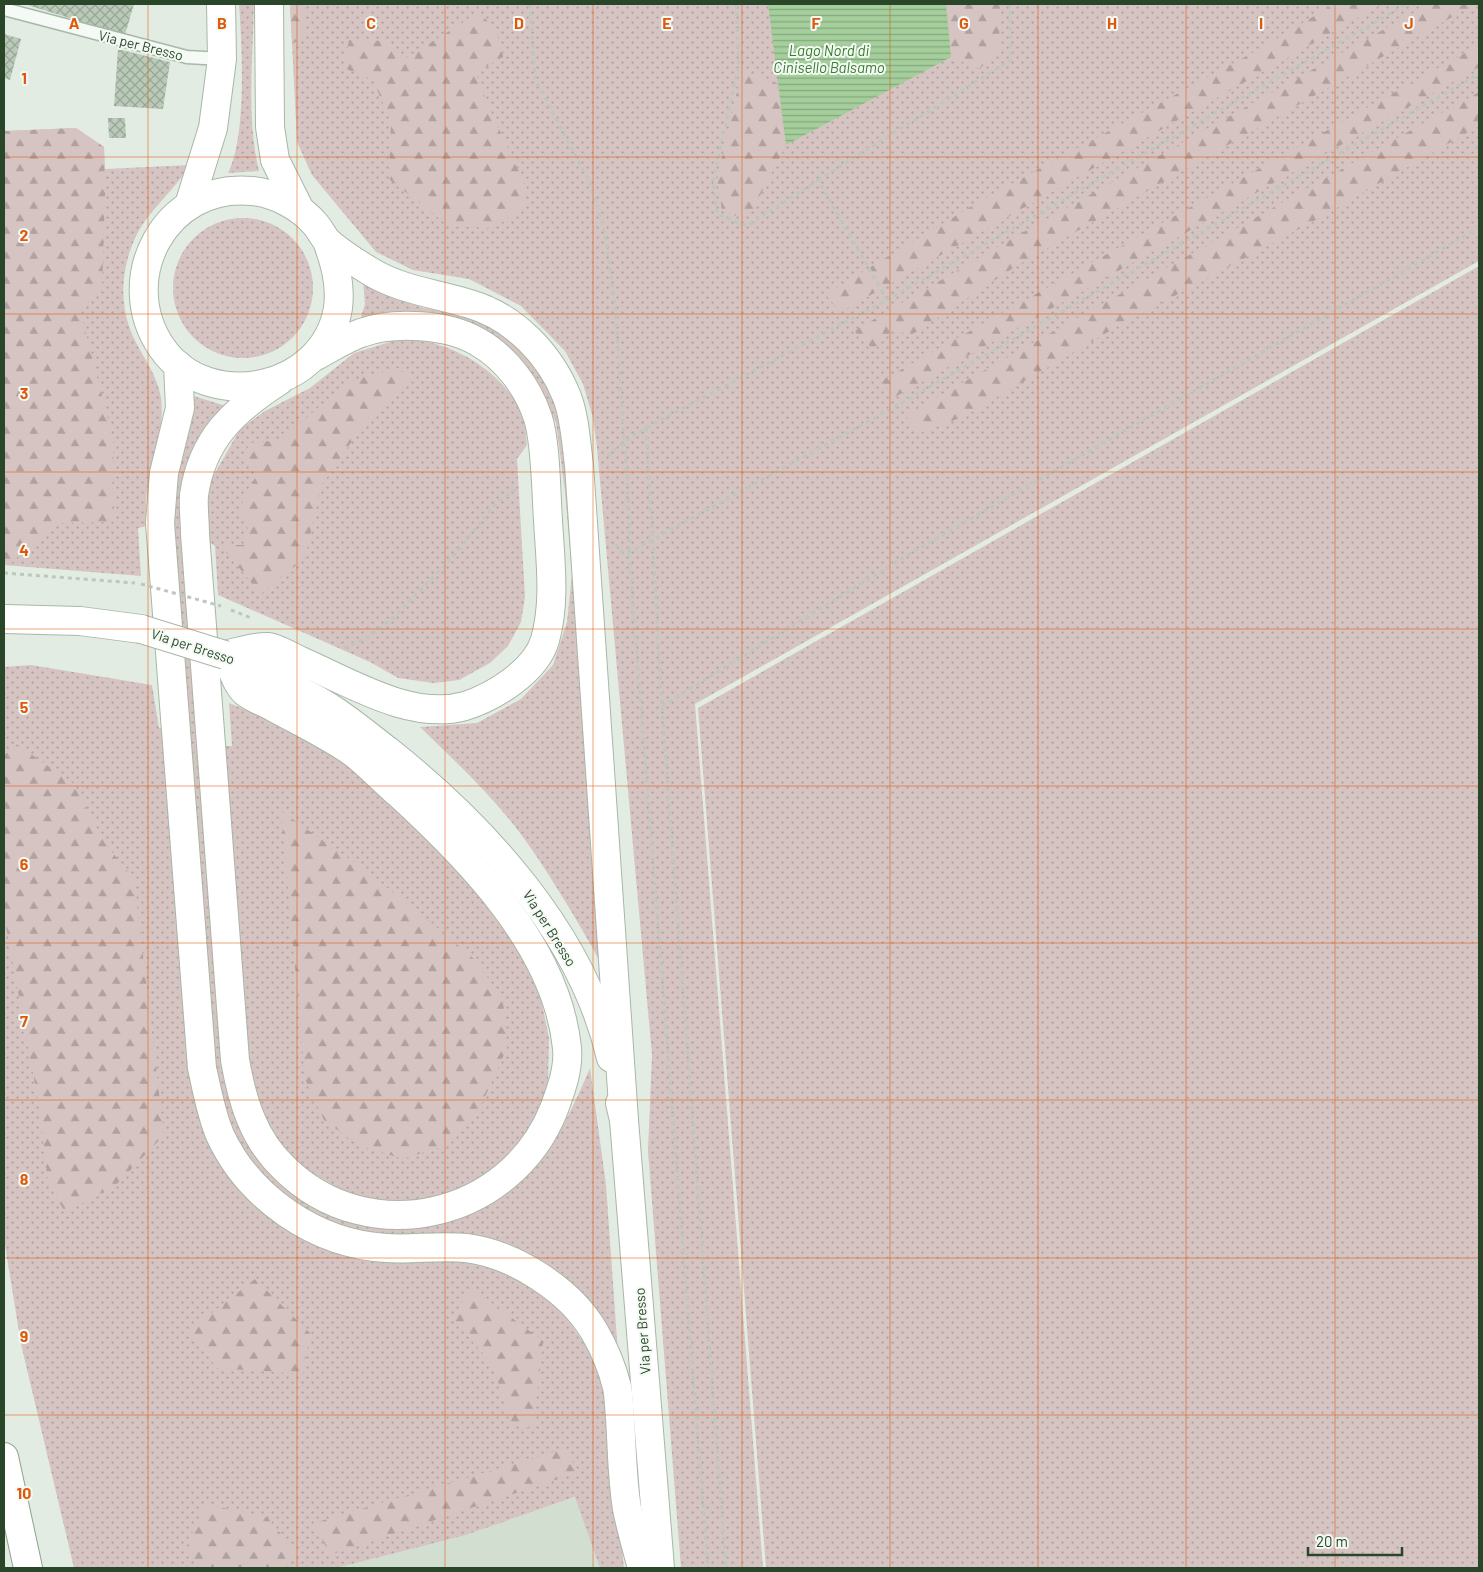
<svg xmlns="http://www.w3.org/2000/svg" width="1483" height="1572" viewBox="0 0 1483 1572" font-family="Barlow,sans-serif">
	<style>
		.built { fill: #d1ded0 }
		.green { fill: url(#green-dots) }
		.forest { fill: url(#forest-firs) }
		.water { fill: url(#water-rules) }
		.building { fill: url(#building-cross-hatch) }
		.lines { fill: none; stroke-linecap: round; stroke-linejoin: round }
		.lane-casing { stroke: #a8b7a7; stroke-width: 15 }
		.secondary-casing { stroke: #a8b7a7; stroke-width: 30 }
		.highway-casing { stroke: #8ba489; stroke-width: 30 }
		.path { stroke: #bdc8bd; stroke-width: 3; stroke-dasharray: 4 4; stroke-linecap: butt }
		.lane { stroke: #f6faf6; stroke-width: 12 }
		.secondary { stroke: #fff; stroke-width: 28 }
		.highway { stroke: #fff; stroke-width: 28 }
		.secondary-bridge-casing { stroke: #a8b7a7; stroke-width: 30; stroke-linecap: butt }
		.path-bridge { stroke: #bdc8bd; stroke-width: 3; stroke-dasharray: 4 4; stroke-linecap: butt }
		.secondary-bridge { stroke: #fff; stroke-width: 28 }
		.grid { fill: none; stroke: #de580d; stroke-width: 1; stroke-opacity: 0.55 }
		.labels { text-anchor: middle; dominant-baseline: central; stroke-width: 4; stroke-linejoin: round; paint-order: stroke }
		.street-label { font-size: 14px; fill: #2a4629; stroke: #f3f9f3 }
		.water-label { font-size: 15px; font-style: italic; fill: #397d2f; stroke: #f3f9f3 }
		.grid-label { font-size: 16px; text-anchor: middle; font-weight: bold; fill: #de580d; stroke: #f3f9f3; stroke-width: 4; stroke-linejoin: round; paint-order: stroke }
	</style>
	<defs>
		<pattern id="green-dots" width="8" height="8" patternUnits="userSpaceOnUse" patternTransform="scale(1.25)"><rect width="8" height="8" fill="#d6c4c3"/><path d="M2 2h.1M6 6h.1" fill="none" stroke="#aea19e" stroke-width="1.8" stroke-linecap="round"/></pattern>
		<pattern id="forest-firs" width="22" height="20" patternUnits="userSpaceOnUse" patternTransform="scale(1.25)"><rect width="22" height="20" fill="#d6c4c3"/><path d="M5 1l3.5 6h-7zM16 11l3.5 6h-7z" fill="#aea19e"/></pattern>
		<pattern id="water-rules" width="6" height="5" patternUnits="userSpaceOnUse" patternTransform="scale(1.25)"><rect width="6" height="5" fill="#a4ce9b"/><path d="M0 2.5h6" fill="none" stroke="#86a97e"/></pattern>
		<pattern id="building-cross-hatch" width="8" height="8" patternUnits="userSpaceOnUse" patternTransform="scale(1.25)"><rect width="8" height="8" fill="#bacab9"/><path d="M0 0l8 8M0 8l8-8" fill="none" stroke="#97a696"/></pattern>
	</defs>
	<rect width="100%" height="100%" fill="#e3ece3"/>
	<!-- built -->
	<polygon class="built" points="576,1497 600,1568 337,1568 466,1535"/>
	<!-- green -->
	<g class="green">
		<path d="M239 4H254C253 59 246 117 259 171L228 173C247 136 242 46 239 4Z"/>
		<polygon points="290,4 1479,4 1479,261 695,704 763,1568 681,1568 648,1151 652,1055 597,448 593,418 583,384 565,351 521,306 469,279 413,270 376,252 312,175 297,142"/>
		<path d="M76 128 104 147 105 169 190 165C179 183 165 196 152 212 126 242 116 288 129 326 137 351 157 371 161 398 165 433 152 459 147 492 145 502 147 515 147 526L138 528 141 576 4 565V131Z"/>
		<circle cx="243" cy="288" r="70"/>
		<polygon points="1479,266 1479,1568 766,1568 698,708"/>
		<path d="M363 281 388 296 424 308 464 314 498 331 528 355 552 385 561 412 607 974C583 930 557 886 528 844 498 801 458 764 420 727L477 723 521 699 553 665 567 622 572 574 565 492 556 423 536 379 506 348 358 327 365 304Z"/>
		<path d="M393 341C405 341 417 340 428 342 466 350 511 380 523 419 526 427 526 437 527 445L517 459 525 597 521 622 508 646 490 663 459 680 434 683 398 678 370 662 218 595 215 546 208 541 206 507 211 480 240 429 265 411 310 388 354 353Z"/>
		<path d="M187 394 226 406 180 494V521L225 1083C237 1117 255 1151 278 1179 289 1192 306 1201 321 1209 386 1242 461 1232 516 1186 551 1156 572 1110 590 1068L606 1185 618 1353 583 1296C523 1278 464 1259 405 1240 385 1234 365 1234 345 1229 337 1227 329 1222 321 1218 259 1190 227 1135 216 1070L176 582 172 488Z"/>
		<polygon points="31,665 152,685 159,728 164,728 191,1067 271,1218 309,1242 340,1254 364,1258 457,1261 485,1265 538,1289 561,1310 591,1353 606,1396 624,1568 600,1568 575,1497 466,1535 337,1568 74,1568 21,1344 4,1239 4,667"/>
		<polygon points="229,703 249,711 329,749 436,841 528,957 538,984 549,1038 548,1088 536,1117 523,1139 495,1168 473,1184 443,1196 392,1202 353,1196 306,1170 286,1151 270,1129 257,1101 250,1071 224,746 232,746"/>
	</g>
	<!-- forest -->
	<g class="forest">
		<polygon points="290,4 305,4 304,40 292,43"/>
		<polygon points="946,4 1000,4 999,47 980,69 951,57"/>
		<polygon points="1334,4 1382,4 839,313 826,294 982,200 1263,47"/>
		<polygon points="1429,4 1475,4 1016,266 913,334 891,331 874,350 854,331 1006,242"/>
		<path d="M480 12C491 25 503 40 503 57L476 73 490 110 527 188 525 206 494 228 449 226 389 179 391 122 373 80 344 68 349 40 387 41 406 58Z"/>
		<polygon points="1479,45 1479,67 895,397 881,381"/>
		<polygon points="742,70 777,83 786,145 752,211 736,216 722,210 717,180"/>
		<polygon points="1479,92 1479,126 1312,222 1113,329 965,416 920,433 905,415"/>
		<polygon points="76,128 104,147 105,194 102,290 80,310 113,439 114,522 56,523 9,565 4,565 4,131"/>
		<polygon points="397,368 416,379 368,418 321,486 305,558 261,594 220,545 243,545 248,529 239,509 259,470 242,459 250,443 281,440 348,382"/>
		<polygon points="15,743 74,784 104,842 134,879 164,1135 116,1185 65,1212 48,1183 39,1106 4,915 4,756"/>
		<polygon points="281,811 356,864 421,914 474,959 503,999 507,1048 479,1110 447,1145 403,1159 358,1145 324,1120 305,1079"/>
		<polygon points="255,1279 310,1333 303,1374 217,1368 189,1331"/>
		<polygon points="470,1287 543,1341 533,1429 511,1424 493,1365 453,1319"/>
		<polygon points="564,1449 579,1472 330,1555 314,1523"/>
		<polygon points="205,1504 267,1517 298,1555 277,1568 203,1568 185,1550"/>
	</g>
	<!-- water -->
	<polygon class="water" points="768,4 946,4 951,57 786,145"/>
	<!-- building -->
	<g class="building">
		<polygon points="24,4 134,4 125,35"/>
		<polygon points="4,34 21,39 10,80 4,78"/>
		<polygon points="118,49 170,62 163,109 114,106"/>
		<polygon points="108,118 125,118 126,138 109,138"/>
	</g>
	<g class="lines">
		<!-- lane casing -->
		<g class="lane-casing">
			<polyline id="lane" points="4,9 187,57 222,59"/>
		</g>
		<!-- secondary casing -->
		<g class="secondary-casing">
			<g id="secondary">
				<polyline points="269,4 270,127 275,160 300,210"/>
				<polyline points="189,205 213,128 222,59 221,4"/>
				<path d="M327 241C335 263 341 284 338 308 325 390 209 415 162 348 114 279 166 182 252 191 275 193 301 207 316 225 320 230 323 236 327 241 339 252 355 262 368 270 399 290 435 293 470 304 514 317 550 354 567 397 575 418 576 443 579 465L624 1120"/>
				<path d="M178 365 180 408 164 473 160 523 202 1068C207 1090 211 1114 220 1135 249 1198 316 1244 386 1248 412 1250 439 1245 466 1248 514 1254 570 1290 594 1331 604 1348 612 1367 617 1387 619 1397 619 1408 620 1418 622 1448 622 1479 627 1509 631 1529 637 1549 642 1568"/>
				<polyline points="4,619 80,621 141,629"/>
				<path d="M225 655C231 665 236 684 245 692 252 698 264 702 273 707 300 722 330 736 355 754 370 766 384 781 398 793 469 858 557 947 567 1048 569 1069 561 1090 554 1109 511 1218 369 1252 284 1168 253 1139 242 1100 235 1060L195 534C195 521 193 508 194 495 202 439 234 410 279 381"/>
				<path d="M225 655C258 671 292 685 324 704 346 717 367 735 388 751 484 827 583 935 611 1058"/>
				<path d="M225 655C238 652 255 646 268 647 278 648 293 658 303 662 351 683 412 721 465 706 494 697 536 671 545 640 556 601 550 559 548 520 546 492 546 443 538 418 528 387 506 358 478 342 448 324 394 321 361 333 346 338 331 348 316 356"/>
				<polyline points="620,1103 624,1120 660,1568"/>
			</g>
		</g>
		<!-- highway casing -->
		<g class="highway-casing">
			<polyline id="highway" points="4,1457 28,1568"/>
		</g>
		<!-- path -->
		<g class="path">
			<polyline points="530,4 535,79 590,183 605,233 615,304 630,527 629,552 708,1568"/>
			<polyline points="736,4 739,64 713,181 717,214 747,226 818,180 887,300"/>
			<polyline points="818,180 1011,60 1010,4"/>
			<polyline points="646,428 662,706 726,1568"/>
			<polyline points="608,456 624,442 646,428 887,300 1407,4"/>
			<polyline points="616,544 619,551 629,552 652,540 896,406 1479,74"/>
			<polyline points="4,573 135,583"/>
			<polyline points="231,610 251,618"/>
			<polyline points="344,648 369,637 395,616 452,558 495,505 517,488"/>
			<polyline points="662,706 911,553 1479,228"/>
		</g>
		<!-- lane -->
		<use href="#lane" class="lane"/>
		<!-- secondary -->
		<use href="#secondary" class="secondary"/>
		<!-- highway -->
		<use href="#highway" class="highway"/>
		<!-- secondary-bridge casing -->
		<g class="secondary-bridge-casing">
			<polyline id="secondary-bridge" points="141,629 225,655"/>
		</g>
		<!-- path-bridge -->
		<polyline class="path-bridge" points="141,584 221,606"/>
		<!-- secondary-bridge -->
		<use href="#secondary-bridge" class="secondary-bridge"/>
	</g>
	<!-- grid -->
	<path class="grid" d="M148 4V1568M297 4V1568M445 4V1568M593 4V1568M742 4V1568M890 4V1568M1038 4V1568M1186 4V1568M1335 4V1568M4 157H1479M4 314H1479M4 472H1479M4 629H1479M4 786H1479M4 943H1479M4 1100H1479M4 1258H1479M4 1415H1479"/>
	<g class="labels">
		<!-- street labels -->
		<g class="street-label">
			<text transform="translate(141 45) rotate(14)">Via per Bresso</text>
			<text transform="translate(193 646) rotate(18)">Via per Bresso</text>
			<text transform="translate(550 928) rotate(58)">Via per Bresso</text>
			<text transform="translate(642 1331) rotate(-94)">Via per Bresso</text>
		</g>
		<!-- water labels -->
		<g class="water-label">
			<text x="829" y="50">Lago Nord di<tspan x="829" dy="17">Cinisello Balsamo</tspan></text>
		</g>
	</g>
	<g class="grid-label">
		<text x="74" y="29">A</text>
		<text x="222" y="29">B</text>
		<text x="371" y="29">C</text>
		<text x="519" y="29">D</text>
		<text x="667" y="29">E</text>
		<text x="816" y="29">F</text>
		<text x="964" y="29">G</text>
		<text x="1112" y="29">H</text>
		<text x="1261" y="29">I</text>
		<text x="1409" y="29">J</text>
		<text x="24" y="84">1</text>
		<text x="24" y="241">2</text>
		<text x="24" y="399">3</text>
		<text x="24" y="556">4</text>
		<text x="24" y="713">5</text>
		<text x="24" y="870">6</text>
		<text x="24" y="1027">7</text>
		<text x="24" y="1185">8</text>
		<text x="24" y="1342">9</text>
		<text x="24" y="1499">10</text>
	</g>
	<!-- border -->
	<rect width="1483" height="1572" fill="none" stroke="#2a4629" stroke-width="10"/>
	<!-- scale -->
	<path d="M1308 1547v8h94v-8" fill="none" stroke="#2a4629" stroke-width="2.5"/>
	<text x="1316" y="1547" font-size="15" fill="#2a4629" stroke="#f3f9f3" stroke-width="4" paint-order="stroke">20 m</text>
</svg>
